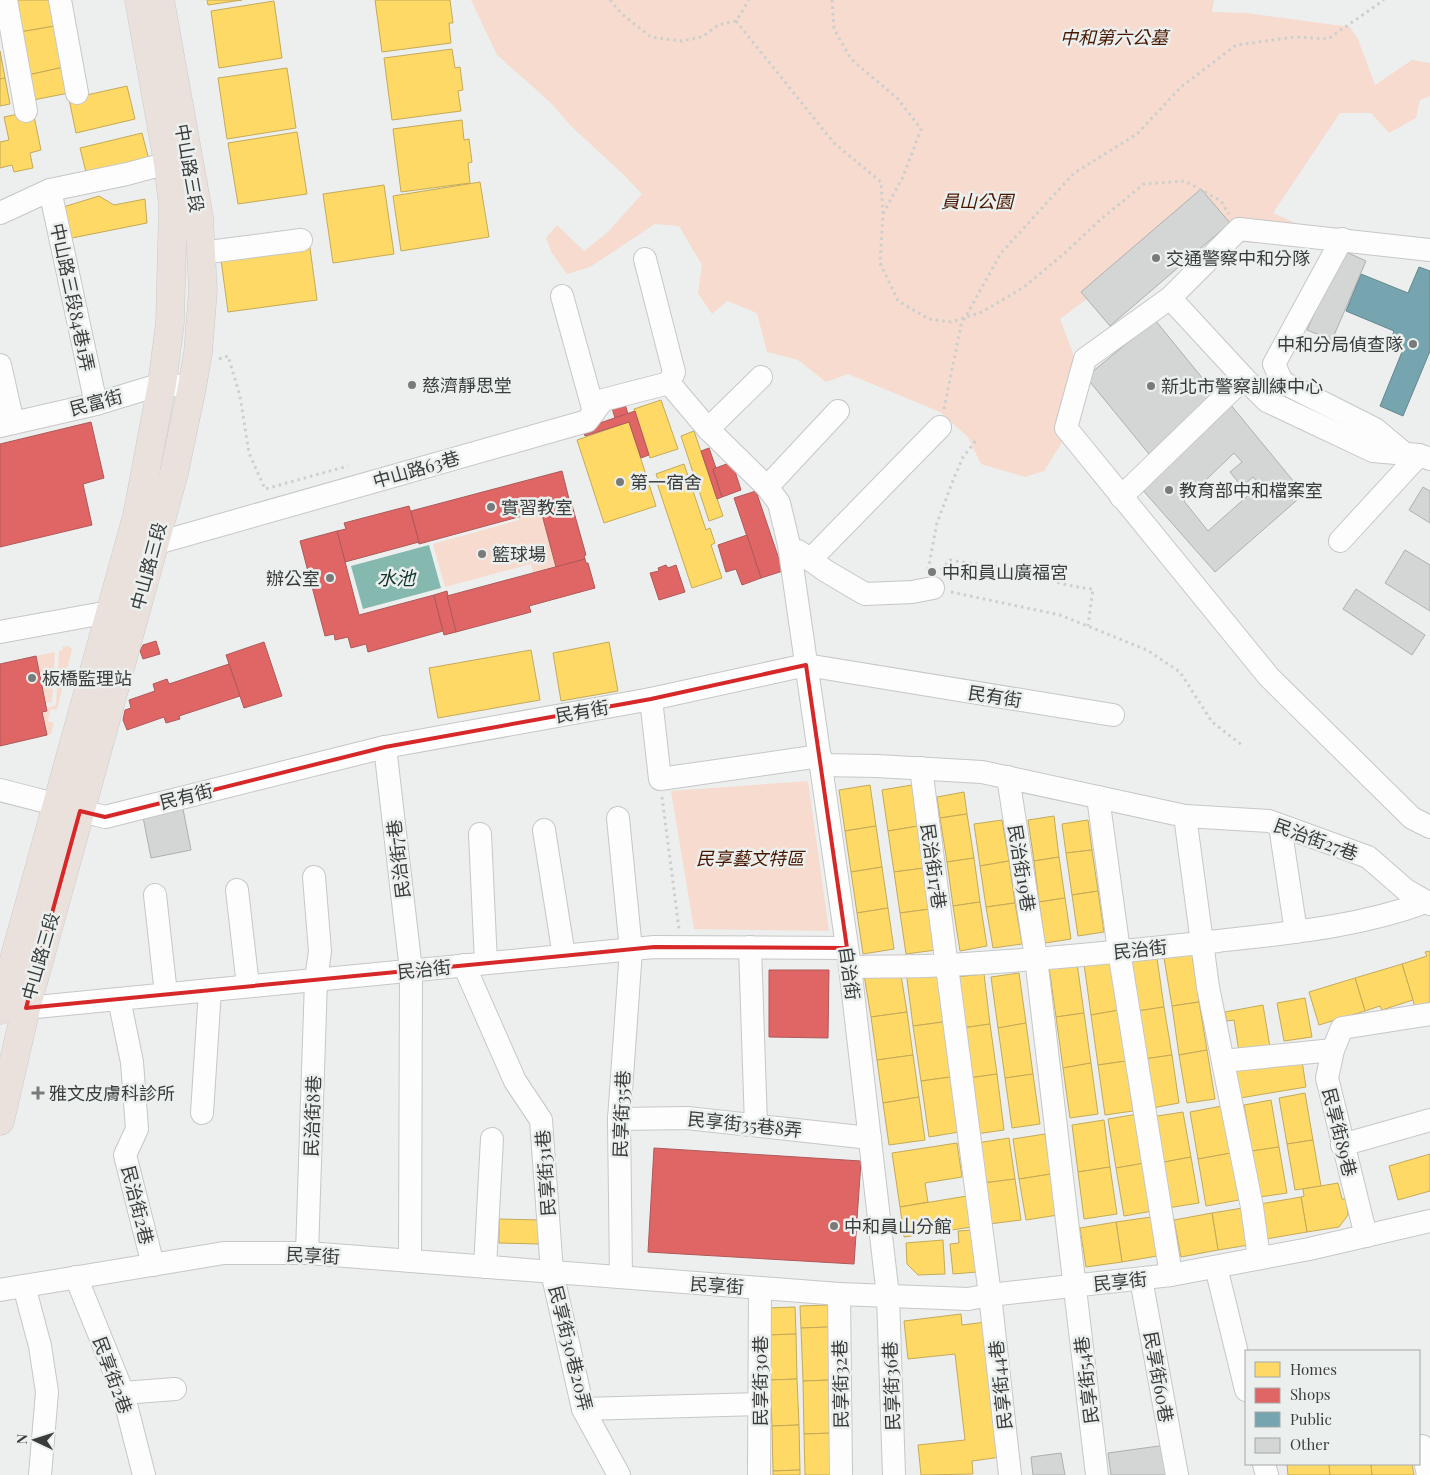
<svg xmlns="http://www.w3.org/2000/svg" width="1430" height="1475" viewBox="0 0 1430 1475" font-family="'Playfair Display','Noto Sans TC',serif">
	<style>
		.green { fill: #f6dbce }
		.water { fill: #85b8ae }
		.homes { fill: #ffd966; stroke: #c4aa59 }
		.shops { fill: #e06666; stroke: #ae5959 }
		.public { fill: #76a5af; stroke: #64868c }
		.building { fill: #d4d6d6; stroke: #aeb0b0; fill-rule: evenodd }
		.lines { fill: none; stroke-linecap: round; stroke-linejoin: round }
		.minor-casing { stroke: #c6c7c7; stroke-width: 24 }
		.major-casing { stroke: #c9cbca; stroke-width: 29 }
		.path { stroke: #cdcfce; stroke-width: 3; stroke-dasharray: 2.5 4; stroke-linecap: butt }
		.minor { stroke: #fcfdfc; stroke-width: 22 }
		.major { stroke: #eae1dc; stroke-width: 28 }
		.marked { fill: none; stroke: #d62828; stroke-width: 4; stroke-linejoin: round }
		.poi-dot { fill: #787b7a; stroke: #ebf0ee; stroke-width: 2 }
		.labels { text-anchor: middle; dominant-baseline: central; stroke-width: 5; stroke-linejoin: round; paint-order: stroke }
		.park-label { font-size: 18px; font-style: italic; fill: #491700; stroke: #ebf0ee }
		.street-label { font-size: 18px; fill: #3a3c3c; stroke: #ebf0ee }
		.poi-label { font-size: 18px; fill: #3a3c3c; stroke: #ebf0ee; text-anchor: start }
		.water-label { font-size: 19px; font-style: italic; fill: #10332d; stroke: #ebf0ee }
	</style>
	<rect width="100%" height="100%" fill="#ecefee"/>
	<!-- green -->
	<g class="green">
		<polygon points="471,0 1214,0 1212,12 1247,13 1350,27 1358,39 1375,85 1412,60 1430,63 1430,96 1420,100 1416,118 1389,133 1371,113 1340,113 1273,213 1320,234 1347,228 1348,246 1276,233 1253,243 1224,241 1203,205 1088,298 1060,319 1079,369 1064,439 1044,471 1025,477 981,464 968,437 940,412 848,374 826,382 798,360 767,352 757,313 727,301 712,314 698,293 702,265 679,226 655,224 590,267 567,274 552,253 546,238 557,225 584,251 608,232 642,194 623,174 572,127 550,102 497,55"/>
		<polygon points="541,511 556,567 533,573 531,564 445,587 433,544 519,520 519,517"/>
		<polygon points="68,646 72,649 57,710 51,709 48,721 54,723 51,734 47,735 42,712 47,711 47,708 56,705 59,651 63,650 62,647"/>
		<polygon points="55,652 52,702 46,703 36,656"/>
		<polygon points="808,781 829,931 694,929 671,791"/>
	</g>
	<!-- water -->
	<polygon class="water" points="429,545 441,588 363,609 351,566"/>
	<!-- homes -->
	<g class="homes">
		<polygon points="13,0 50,0 55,26 20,32"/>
		<polygon points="207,0 242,0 208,5"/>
		<polygon points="375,0 450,0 453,23 449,23 451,43 382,52"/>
		<polygon points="274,1 282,58 219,68 211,11"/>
		<polygon points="55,26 64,67 28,75 20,32"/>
		<polygon points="452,49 455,68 460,67 463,90 458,91 461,111 392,120 384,58"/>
		<polygon points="0,51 5,78 0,79"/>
		<polygon points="64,67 69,93 33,100 28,75"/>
		<polygon points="287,68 296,128 227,139 218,78"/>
		<polygon points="5,78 10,104 0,106 0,79"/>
		<polygon points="127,86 135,119 76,133 69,99"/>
		<polygon points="33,111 41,150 30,153 33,168 14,172 12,165 0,168 0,142 9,140 4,117"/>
		<polygon points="462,120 464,140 469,139 472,162 468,163 470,183 401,192 393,129"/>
		<polygon points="297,132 307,194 238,204 228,143"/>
		<polygon points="142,133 150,164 88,180 80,148"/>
		<polygon points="480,182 489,237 401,251 393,196"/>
		<polygon points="384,185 394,254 333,263 323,194"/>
		<polygon points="99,196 114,205 145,199 147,223 67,239 60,208"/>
		<polygon points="309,240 317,300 228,312 220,252"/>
		<polygon points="661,400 678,449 650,458 634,409"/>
		<polygon points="629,422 656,506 604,523 577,440"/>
		<polygon points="694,431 723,516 709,521 681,436"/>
		<polygon points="684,464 706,530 710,528 715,543 711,545 722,578 692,588 657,483 659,482 656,474"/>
		<polygon points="609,642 618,691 561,701 553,653"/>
		<polygon points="531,650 540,700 438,718 429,668"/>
		<polygon points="870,785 876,826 845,831 839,790"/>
		<polygon points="912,785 918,826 888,831 882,790"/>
		<polygon points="964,792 967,814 940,818 937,797"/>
		<polygon points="967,814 974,858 947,862 940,818"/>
		<polygon points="1054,816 1059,857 1034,861 1028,820"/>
		<polygon points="1002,820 1009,861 980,866 974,824"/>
		<polygon points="1088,820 1092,850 1066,853 1062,824"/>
		<polygon points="876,826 882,867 851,872 845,831"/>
		<polygon points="918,826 924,868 894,872 888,831"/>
		<polygon points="1092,850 1098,891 1072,895 1066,853"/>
		<polygon points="1059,857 1065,898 1039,902 1034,861"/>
		<polygon points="974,858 980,902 953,906 947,862"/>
		<polygon points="1009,861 1015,903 986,907 980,866"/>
		<polygon points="882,867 888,908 857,913 851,872"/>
		<polygon points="924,868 930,909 900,913 894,872"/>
		<polygon points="1098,891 1104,932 1078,936 1072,895"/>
		<polygon points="1065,898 1071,939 1045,943 1039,902"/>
		<polygon points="980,902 987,946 960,951 953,906"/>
		<polygon points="1015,903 1022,944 993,948 986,907"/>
		<polygon points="888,908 894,949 863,954 857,913"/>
		<polygon points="930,909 936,950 906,954 900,913"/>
		<polygon points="1430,951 1430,1002 1415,1007 1402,964 1427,956 1425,952"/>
		<polygon points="1192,954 1199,1002 1172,1006 1164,958"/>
		<polygon points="1157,958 1164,1007 1137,1011 1129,962"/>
		<polygon points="1112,960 1119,1010 1091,1015 1084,964"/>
		<polygon points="1077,963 1084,1013 1056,1017 1049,967"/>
		<polygon points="1402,964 1413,1000 1382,1010 1380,1006 1365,1011 1355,978"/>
		<polygon points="936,966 943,1022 913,1026 906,971"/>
		<polygon points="900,969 907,1012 871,1017 864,975"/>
		<polygon points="1019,973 1026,1023 998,1028 991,977"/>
		<polygon points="984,974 990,1024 962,1028 956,977"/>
		<polygon points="1355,978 1365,1011 1319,1025 1309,992"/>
		<polygon points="1305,998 1312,1037 1284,1041 1277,1003"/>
		<polygon points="1199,1002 1207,1050 1179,1055 1172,1006"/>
		<polygon points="1263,1005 1270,1047 1239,1052 1234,1020 1227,1021 1225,1012"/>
		<polygon points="1164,1007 1172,1055 1144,1059 1137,1011"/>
		<polygon points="1119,1010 1126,1061 1098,1065 1091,1015"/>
		<polygon points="907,1012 913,1055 877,1060 871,1017"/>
		<polygon points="1084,1013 1091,1063 1063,1068 1056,1017"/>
		<polygon points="943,1022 951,1077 921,1081 913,1026"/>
		<polygon points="1026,1023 1033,1074 1005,1078 998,1028"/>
		<polygon points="990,1024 997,1074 969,1078 962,1028"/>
		<polygon points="1207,1050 1215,1099 1187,1103 1179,1055"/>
		<polygon points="913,1055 919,1097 883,1103 877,1060"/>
		<polygon points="1172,1055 1179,1103 1152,1108 1144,1059"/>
		<polygon points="1126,1061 1133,1111 1105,1115 1098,1065"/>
		<polygon points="1302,1061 1306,1087 1240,1098 1235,1071"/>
		<polygon points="1091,1063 1098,1114 1070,1118 1063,1068"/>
		<polygon points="997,1074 1004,1130 976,1134 969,1078"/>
		<polygon points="1033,1074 1040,1124 1012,1128 1005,1078"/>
		<polygon points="951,1077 959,1132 929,1137 921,1081"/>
		<polygon points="1305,1093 1313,1140 1287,1144 1279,1098"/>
		<polygon points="919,1097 925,1140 889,1145 883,1103"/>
		<polygon points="1271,1100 1279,1147 1252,1151 1244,1105"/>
		<polygon points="1222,1106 1231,1153 1198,1159 1190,1112"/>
		<polygon points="1183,1112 1191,1157 1159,1163 1151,1117"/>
		<polygon points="1138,1114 1145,1163 1116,1168 1108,1119"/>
		<polygon points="1104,1120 1110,1167 1078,1172 1072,1125"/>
		<polygon points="1045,1134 1051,1174 1019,1179 1013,1139"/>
		<polygon points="1009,1138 1015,1179 983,1183 977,1143"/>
		<polygon points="1313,1140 1321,1186 1295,1190 1287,1144"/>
		<polygon points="957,1143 962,1177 925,1183 928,1202 900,1207 892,1153"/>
		<polygon points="1279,1147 1287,1193 1260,1197 1252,1151"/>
		<polygon points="1231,1153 1239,1200 1206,1206 1198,1159"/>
		<polygon points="1430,1154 1430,1191 1398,1200 1389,1166"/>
		<polygon points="1191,1157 1199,1203 1167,1208 1159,1163"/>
		<polygon points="1145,1163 1153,1211 1124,1216 1116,1168"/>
		<polygon points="1110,1167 1117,1214 1084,1219 1078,1172"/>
		<polygon points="1051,1174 1058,1215 1026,1220 1019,1179"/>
		<polygon points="1015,1179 1021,1220 989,1224 983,1183"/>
		<polygon points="1338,1183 1342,1199 1346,1199 1348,1215 1339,1227 1307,1232 1301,1197 1304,1196 1303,1189"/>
		<polygon points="967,1196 972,1227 904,1237 900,1207"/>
		<polygon points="1301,1197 1307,1232 1266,1239 1260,1204"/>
		<polygon points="1249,1207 1255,1244 1218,1250 1212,1213"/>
		<polygon points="1212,1213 1218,1250 1181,1257 1174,1220"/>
		<polygon points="1151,1217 1157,1256 1122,1262 1116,1222"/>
		<polygon points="499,1219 540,1220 539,1244 499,1243"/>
		<polygon points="1116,1222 1122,1262 1086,1267 1080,1228"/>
		<polygon points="973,1230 977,1272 953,1274 950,1244 959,1243 958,1231"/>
		<polygon points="943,1240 945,1274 918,1275 907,1264 906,1243"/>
		<polygon points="828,1305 829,1327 801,1328 800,1306"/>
		<polygon points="795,1307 796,1334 769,1335 768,1308"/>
		<polygon points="961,1314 962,1325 986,1322 1001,1457 972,1461 973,1474 921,1475 918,1445 965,1440 955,1354 908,1359 904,1321"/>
		<polygon points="829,1327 831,1380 803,1381 801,1328"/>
		<polygon points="796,1334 797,1379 770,1380 769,1335"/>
		<polygon points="797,1379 799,1425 772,1426 770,1380"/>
		<polygon points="831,1380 832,1433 804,1434 803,1381"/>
		<polygon points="799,1425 800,1470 773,1471 772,1426"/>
		<polygon points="832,1433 833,1475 805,1475 804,1434"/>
		<polygon points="1287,1464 1329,1464 1330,1475 1288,1475"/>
		<polygon points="1329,1464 1371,1464 1372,1475 1330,1475"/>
		<polygon points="1371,1464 1412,1464 1414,1475 1372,1475"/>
		<polygon points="800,1470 800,1475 773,1475 773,1471"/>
	</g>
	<!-- shops -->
	<g class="shops">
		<polygon points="625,404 628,414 615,418 612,408"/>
		<polygon points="635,411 649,455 641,458 629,422 585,436 583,431 594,425"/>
		<polygon points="91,422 104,478 83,484 92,525 0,547 0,444"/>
		<polygon points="709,448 716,468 713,469 722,497 717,499 701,451"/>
		<polygon points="732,462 741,490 722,497 713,469"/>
		<polygon points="562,471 570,503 419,544 411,511"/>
		<polygon points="756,491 783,571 761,578 734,498"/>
		<polygon points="570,503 571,506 572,505 586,555 584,556 585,559 556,567 541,511"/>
		<polygon points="409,506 419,542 345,562 337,531 346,529 344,523"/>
		<polygon points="337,531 359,615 434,595 443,631 368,652 366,644 351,648 348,637 335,640 334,634 325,636 300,541"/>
		<polygon points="747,535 761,578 742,585 736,569 726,572 718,545"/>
		<polygon points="585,559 586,563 588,563 595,588 529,606 531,612 456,632 447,596"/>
		<polygon points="666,565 668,568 676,565 685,592 659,600 650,573 659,571 658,568"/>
		<polygon points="447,591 448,596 447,596 456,632 444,635 434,595"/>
		<polygon points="156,641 160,654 143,659 140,651 143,645"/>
		<polygon points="264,642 282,696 244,708 226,655"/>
		<polygon points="36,656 47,711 42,712 47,735 0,746 0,664"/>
		<polygon points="229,664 240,696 179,716 180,719 166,723 164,717 127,730 123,720 125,710 131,708 129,700 155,691 153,684 167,679 169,684"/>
		<polygon points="769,970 829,970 828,1038 769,1037"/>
		<polygon points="654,1148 861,1161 854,1264 648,1252"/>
	</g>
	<!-- public -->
	<polygon class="public" points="1419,267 1430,271 1430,351 1403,416 1380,406 1404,347 1390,341 1394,331 1346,311 1361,274 1408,293"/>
	<!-- building -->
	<g class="building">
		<polygon points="1201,189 1230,223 1110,326 1081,292"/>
		<polygon points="1342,250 1366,261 1332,340 1307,330"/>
		<polygon points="1155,320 1217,396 1149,454 1086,377"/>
		<path d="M1230 404 1304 494 1215 572 1140 487ZM1234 453 1242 462 1230 472 1242 487 1253 477 1260 485 1208 531 1184 501Z"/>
		<polygon points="1423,487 1430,491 1430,523 1409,510"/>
		<polygon points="1405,550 1430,565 1430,611 1385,583"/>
		<polygon points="1356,589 1425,635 1412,655 1343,609"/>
		<polygon points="183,809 191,850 151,858 143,817"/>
		<polygon points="1166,1445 1170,1475 1111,1475 1108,1453"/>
		<polygon points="1061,1453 1065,1475 1033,1475 1031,1457"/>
	</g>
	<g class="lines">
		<!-- minor casing -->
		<g class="minor-casing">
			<g id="minor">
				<polyline points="6,0 26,111"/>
				<polyline points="60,0 77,93"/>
				<polyline points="50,190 96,404"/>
				<polyline points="0,213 50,190 127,174 168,163"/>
				<polyline points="1342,239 1274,364 1282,382 1375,429 1405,454"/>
				<polyline points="1430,250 1239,229 1170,298 1085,359 1066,428 1269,677 1412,818 1430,827"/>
				<polyline points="201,253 301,240"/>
				<polyline points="645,259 674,372 669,383 708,429 767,487 779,503 789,545 850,967 888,1296 894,1475"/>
				<polyline points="562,296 594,412"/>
				<polyline points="1170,298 1244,378 1267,401 1373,451 1419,455 1430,459"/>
				<polyline points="0,365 13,423"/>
				<polyline points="0,426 96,404 162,384 192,387"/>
				<polyline points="708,429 761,377"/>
				<polyline points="767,487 838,411"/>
				<polyline points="1121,497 1244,378"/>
				<polyline points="1340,541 1419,455"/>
				<polyline points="154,544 587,421 603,400 669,383"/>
				<polyline points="798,551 826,571 865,594 912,592 933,588"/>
				<polyline points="810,560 940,427"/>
				<polyline points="0,632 109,612"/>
				<polyline points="651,699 660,779 820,756"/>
				<polyline points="385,747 411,970 410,1261"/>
				<polyline points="821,765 877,766 982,772 1185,816 1269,821 1368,857 1406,890 1430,904"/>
				<polyline points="921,768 990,1295 1010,1475"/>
				<polyline points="1008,777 1036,958 1097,1475"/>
				<polyline points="0,790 105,817 385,747 651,699 806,665 1113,715"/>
				<polyline points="1098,797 1119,951 1171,1275"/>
				<polyline points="1185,816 1208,987 1252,1207 1259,1258"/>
				<polyline points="618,818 631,950 619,1119 621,1277"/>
				<polyline points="1280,826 1296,932"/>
				<polyline points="544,830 564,956"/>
				<polyline points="480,834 486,963"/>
				<polyline points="237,890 248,986"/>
				<polyline points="155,895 166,994"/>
				<polyline points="750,947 756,1125"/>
				<polyline points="464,965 515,1081 541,1120 552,1272 583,1409 619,1475"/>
				<path d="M850 967C883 966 916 967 949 965 1039 960 1129 951 1218 941 1288 933 1359 927 1426 902"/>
				<polyline points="119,999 132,1062 137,1129 125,1155 153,1265"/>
				<polyline points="11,1005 26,1008 654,947 847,948"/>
				<polyline points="1223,1061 1333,1050"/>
				<polyline points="202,1113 210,990"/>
				<polyline points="619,1119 687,1118 870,1138"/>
				<polyline points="1342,1145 1430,1120"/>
				<polyline points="1366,1236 1327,1078 1333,1050 1342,1028 1430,1014"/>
				<polyline points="307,1253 316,980 320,951 314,877"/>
				<polyline points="485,1267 492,1139"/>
				<polyline points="1216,1267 1246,1390"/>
				<polyline points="76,1277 123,1393 144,1475"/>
				<polyline points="1141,1279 1177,1475"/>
				<polyline points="24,1286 40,1346 47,1392 40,1475"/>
				<polyline points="0,1290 224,1253 307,1253 839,1294 968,1299 990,1295 1171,1275 1309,1249 1430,1221"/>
				<polyline points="839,1294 841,1475"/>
				<polyline points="123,1393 175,1389"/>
				<polyline points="583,1409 760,1404"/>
				<polyline points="1422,1446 1428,1475"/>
				<polyline points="1264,1464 1267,1475"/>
				<polyline points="759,1475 760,1288"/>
			</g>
		</g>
		<!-- major casing -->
		<g class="major-casing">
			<g id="major">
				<polyline points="0,1010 137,516 162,384 170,323 173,206 168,163 139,0"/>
				<polyline points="0,1121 26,1008 174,473 192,387 198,353 203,290 199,217 160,0"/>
			</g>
		</g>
		<!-- path -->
		<g class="path">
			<polyline points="610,0 623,15 651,37 681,41 702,37 718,25 736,21 749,0"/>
			<polyline points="832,0 834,29 851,59 898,99 921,129 903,177 883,214"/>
			<polyline points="736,21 834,143 881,182 883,214 880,263 898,301 929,319 951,322 982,312 1024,287 1066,252 1101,219 1144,184 1185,181 1221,201 1229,214"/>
			<polyline points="219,359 228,356 240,396 249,453 265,489 348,466"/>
			<polyline points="944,409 961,325 1001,253 1074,173 1137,134 1181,87 1236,45 1295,37 1328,39 1384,0"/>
			<polyline points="928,570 937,523 954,478 963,457 978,438"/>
			<path d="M941 570 950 560C969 564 988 564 1007 568 1037 575 1060 586 1093 589L1088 626"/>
			<polyline points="951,592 1060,615 1147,650 1180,672 1212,722 1242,745"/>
			<polyline points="662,797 679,929"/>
		</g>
		<!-- minor -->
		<use href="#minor" class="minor"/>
		<!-- major -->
		<use href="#major" class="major"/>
	</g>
	<!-- marked area -->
	<path class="marked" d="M806 665 847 948 654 947 26 1008 80 811 105 817 385 747 651 699Z"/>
	<!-- markers -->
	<g class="poi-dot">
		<circle cx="1156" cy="258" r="5"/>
		<circle cx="1413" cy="344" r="5"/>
		<circle cx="412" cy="385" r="5"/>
		<circle cx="1151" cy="386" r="5"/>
		<circle cx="620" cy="482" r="5"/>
		<circle cx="1169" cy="490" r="5"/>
		<circle cx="491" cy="507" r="5"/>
		<circle cx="482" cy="554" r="5"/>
		<circle cx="932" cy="572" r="5"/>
		<circle cx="330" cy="578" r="5"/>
		<circle cx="32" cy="678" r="5"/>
		<path d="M35.5 1085.5h5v5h5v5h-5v5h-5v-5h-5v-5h5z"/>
		<circle cx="834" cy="1226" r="5"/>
	</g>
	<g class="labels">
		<!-- park labels -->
		<g class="park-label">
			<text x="1114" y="37">中和第六公墓</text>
			<text x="977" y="201">員山公園</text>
			<text x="750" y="858">民享藝文特區</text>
		</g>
		<!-- street labels -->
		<g class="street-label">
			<text transform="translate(190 168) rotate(80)">中山路三段</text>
			<text transform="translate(73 297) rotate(78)">中山路三段84巷1弄</text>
			<text transform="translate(96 402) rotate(-15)">民富街</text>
			<text transform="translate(416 469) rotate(-16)">中山路63巷</text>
			<text transform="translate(148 566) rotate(-75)">中山路三段</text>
			<text transform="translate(995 696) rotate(9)">民有街</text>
			<text transform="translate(582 711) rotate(-10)">民有街</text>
			<text transform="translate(186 796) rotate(-14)">民有街</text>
			<text transform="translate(1316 839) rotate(20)">民治街27巷</text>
			<text transform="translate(398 859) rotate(-97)">民治街7巷</text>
			<text transform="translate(934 866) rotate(82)">民治街17巷</text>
			<text transform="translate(1022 868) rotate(81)">民治街19巷</text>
			<text transform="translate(1140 949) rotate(-6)">民治街</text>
			<text transform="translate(40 956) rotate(-74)">中山路三段</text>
			<text transform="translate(424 969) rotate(-6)">民治街</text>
			<text transform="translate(850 973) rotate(82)">自治街</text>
			<text transform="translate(621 1114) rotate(-88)">民享街35巷</text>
			<text transform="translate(312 1116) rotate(-88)">民治街8巷</text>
			<text transform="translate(745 1124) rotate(6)">民享街35巷8弄</text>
			<text transform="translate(1340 1132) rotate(76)">民享街89巷</text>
			<text transform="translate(545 1173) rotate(-94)">民享街31巷</text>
			<text transform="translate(138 1205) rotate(76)">民治街2巷</text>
			<text transform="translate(313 1255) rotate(3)">民享街</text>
			<text transform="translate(1120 1281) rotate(-6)">民享街</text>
			<text transform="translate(717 1285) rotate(4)">民享街</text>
			<text transform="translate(571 1348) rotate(76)">民享街30巷20弄</text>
			<text transform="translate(113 1375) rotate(70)">民享街2巷</text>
			<text transform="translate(1159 1377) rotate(80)">民享街60巷</text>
			<text transform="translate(1086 1380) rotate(-97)">民享街54巷</text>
			<text transform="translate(760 1381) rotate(-90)">民享街30巷</text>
			<text transform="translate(840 1384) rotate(-91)">民享街32巷</text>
			<text transform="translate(1000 1385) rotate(-96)">民享街44巷</text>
			<text transform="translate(891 1386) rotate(-92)">民享街36巷</text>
		</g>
		<!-- poi labels -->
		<g class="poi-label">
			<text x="1166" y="258">交通警察中和分隊</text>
			<text x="1403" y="344" text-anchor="end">中和分局偵查隊</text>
			<text x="422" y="385">慈濟靜思堂</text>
			<text x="1161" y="386">新北市警察訓練中心</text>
			<text x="630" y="482">第一宿舍</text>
			<text x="1179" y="490">教育部中和檔案室</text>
			<text x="501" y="507">實習教室</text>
			<text x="492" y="554">籃球場</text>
			<text x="942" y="572">中和員山廣福宮</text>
			<text x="320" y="578" text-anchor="end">辦公室</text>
			<text x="42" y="678">板橋監理站</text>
			<text x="49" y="1093">雅文皮膚科診所</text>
			<text x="844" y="1226">中和員山分館</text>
		</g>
		<!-- water labels -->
		<g class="water-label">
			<text x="396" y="577">水池</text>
		</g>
	</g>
	<!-- legend -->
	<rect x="1245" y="1350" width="175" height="115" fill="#ebf0ee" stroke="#a4a8a7"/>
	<rect x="1255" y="1362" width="25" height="15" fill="#ffd966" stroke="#a4a8a7"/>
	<text x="1290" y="1375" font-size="15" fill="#3a3c3c">Homes</text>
	<rect x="1255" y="1388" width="25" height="15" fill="#e06666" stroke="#a4a8a7"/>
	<text x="1290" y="1400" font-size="15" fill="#3a3c3c">Shops</text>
	<rect x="1255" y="1412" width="25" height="15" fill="#76a5af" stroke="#a4a8a7"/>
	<text x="1290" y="1425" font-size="15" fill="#3a3c3c">Public</text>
	<rect x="1255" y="1438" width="25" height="15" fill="#d4d6d6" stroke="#a4a8a7"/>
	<text x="1290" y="1450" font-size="15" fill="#3a3c3c">Other</text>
	<!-- north arrow -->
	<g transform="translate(35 1440) rotate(274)" stroke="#ebf0ee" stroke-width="4" paint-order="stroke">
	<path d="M0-4L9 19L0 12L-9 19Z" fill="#3a3c3c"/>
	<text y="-8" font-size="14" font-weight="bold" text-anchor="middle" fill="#3a3c3c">N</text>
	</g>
</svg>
